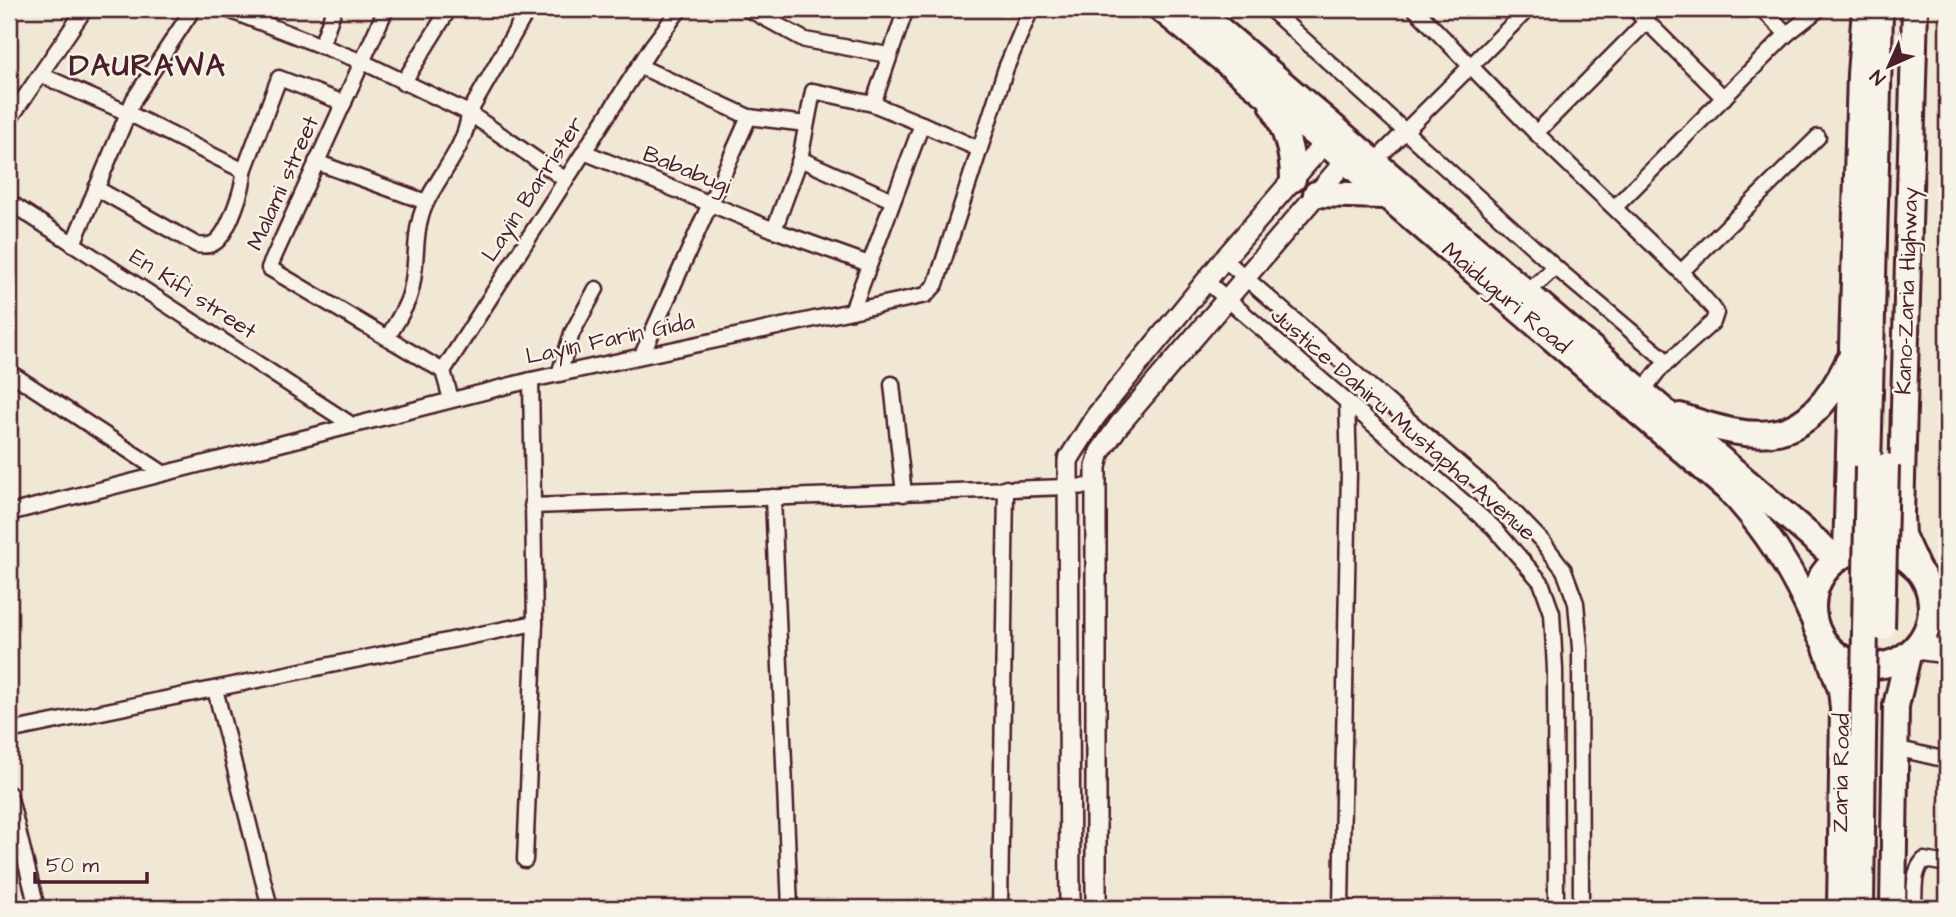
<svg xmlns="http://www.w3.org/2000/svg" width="1956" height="917" viewBox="0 0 1956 917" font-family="'Architects Daughter',sans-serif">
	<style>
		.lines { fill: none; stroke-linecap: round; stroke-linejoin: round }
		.minor-casing { stroke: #4a1f2b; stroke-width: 19 }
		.tertiary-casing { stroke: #4a1f2b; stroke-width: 24 }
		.secondary-casing { stroke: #4a1f2b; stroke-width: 26 }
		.trunk-casing { stroke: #4a1f2b; stroke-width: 30 }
		.minor { stroke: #f7f3e8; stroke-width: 14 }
		.tertiary { stroke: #f7f3e8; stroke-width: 19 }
		.secondary { stroke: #f7f3e8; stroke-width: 21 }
		.trunk { stroke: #f7f3e8; stroke-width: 24 }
		.trunk-bridge-casing { stroke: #4a1f2b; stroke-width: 30; stroke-linecap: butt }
		.trunk-bridge { stroke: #f7f3e8; stroke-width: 24 }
		.labels { text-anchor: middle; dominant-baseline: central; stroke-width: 5; stroke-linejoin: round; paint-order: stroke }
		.street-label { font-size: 23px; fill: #4a1f2b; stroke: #f7f3e8 }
		.district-label { font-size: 30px; font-weight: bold; letter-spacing: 2px; fill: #4a1f2b; stroke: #f7f3e8 }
	</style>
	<rect width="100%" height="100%" fill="#f1e7d5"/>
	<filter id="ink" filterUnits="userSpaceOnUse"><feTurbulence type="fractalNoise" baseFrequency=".0143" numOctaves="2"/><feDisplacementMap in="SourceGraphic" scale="14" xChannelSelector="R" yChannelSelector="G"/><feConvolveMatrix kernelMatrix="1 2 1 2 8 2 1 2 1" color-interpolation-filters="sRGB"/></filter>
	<g filter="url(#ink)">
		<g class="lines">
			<!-- minor casing -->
			<g class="minor-casing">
				<g id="minor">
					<polyline points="226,9 363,62 469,113 566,180"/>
					<polyline points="386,9 269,268 443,371"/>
					<polyline points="748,9 805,40 888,55"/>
					<polyline points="1270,9 1555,267 1668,362"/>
					<polyline points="1415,9 1536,133 1681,272 1713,308 1716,313 1713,322 1658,371 1642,392"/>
					<polyline points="1634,9 1724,98"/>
					<polyline points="1762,9 1787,34"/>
					<polyline points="321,46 334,9"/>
					<polyline points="639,66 749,117 806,124"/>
					<polyline points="41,75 128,113 244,171 279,78 344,103"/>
					<polyline points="403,83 449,9"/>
					<polyline points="873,104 906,9"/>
					<polyline points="9,120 85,9"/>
					<polyline points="922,124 979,149"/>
					<polyline points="1536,133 1647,21"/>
					<polyline points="584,152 774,230 869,264"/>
					<polyline points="800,159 892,200"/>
					<polyline points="316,162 426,202"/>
					<polyline points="1374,162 1528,9"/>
					<path d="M96 188 197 245C203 246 209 246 214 243 228 235 244 187 244 171"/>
					<polyline points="9,202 352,425"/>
					<polyline points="1615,207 1787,34 1819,9"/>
					<polyline points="774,230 800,159 813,91 873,104 922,124 852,311"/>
					<polyline points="73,244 134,99 193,9"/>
					<polyline points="1224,259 1513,511 1542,541 1564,570 1576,603 1580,648 1581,908"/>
					<polyline points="1681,272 1818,137"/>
					<polyline points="1206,281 1493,527 1541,582 1552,613 1555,670 1556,908"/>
					<polyline points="1528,292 1555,267"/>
					<path d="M388 337C395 324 406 309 410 294 419 264 412 234 425 205 439 174 466 148 469 113L528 9"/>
					<polyline points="642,355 749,117"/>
					<polyline points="9,372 163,473"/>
					<polyline points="559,374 572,333 596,289"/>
					<polyline points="892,384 904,494"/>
					<polyline points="451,399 443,371 652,46 680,9"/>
					<polyline points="773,497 790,908"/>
					<polyline points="532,506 1096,486"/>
					<polyline points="9,513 531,380 926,295 936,284 1006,68 1031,9"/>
					<polyline points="215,689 270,908"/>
					<polyline points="9,731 535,623"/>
					<polyline points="1895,748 1947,760"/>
					<polyline points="9,794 37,908"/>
					<polyline points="525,860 535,623 531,380"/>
					<polyline points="1000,908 1006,488"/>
					<polyline points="1341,908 1349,470 1347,401"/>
					<path d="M1914 908C1915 892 1912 872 1924 860L1947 864"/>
				</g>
			</g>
			<!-- tertiary casing -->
			<g class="tertiary-casing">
				<g id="tertiary">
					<polyline points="1070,908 1068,460 1096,416 1224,259 1333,133"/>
					<polyline points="1096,908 1096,467 1100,452 1119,425 1353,152"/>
				</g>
			</g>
			<!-- secondary casing -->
			<g class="secondary-casing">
				<g id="secondary">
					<polyline points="1924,579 1947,607"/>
					<polyline points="1916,648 1947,652"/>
				</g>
			</g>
			<!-- trunk casing -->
			<g class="trunk-casing">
				<g id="trunk">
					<path d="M1161 9 1325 143 1730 491C1767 530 1793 572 1814 620"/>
					<polyline points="1196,9 1837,559"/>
					<polyline points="1915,9 1901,515 1902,535 1918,570"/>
					<path d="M1272 104C1285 129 1293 151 1293 179"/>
					<polyline points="1316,194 1384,196"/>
					<path d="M1680 416C1761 444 1806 448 1848 362"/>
					<polyline points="1868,466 1880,13"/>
					<circle cx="1872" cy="607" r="59"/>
					<polyline points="1846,554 1860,74 1865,9"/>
					<polyline points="1824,642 1841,690 1843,708 1840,908"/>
					<polyline points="1861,908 1863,737"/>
					<polyline points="1893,908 1896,706 1908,655"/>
				</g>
			</g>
			<!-- minor -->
			<use href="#minor" class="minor"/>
			<!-- tertiary -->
			<use href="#tertiary" class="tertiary"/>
			<!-- secondary -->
			<use href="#secondary" class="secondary"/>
			<!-- trunk -->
			<use href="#trunk" class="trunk"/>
			<!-- trunk-bridge casing -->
			<g class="trunk-bridge-casing">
				<g id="trunk-bridge">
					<polyline points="1882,628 1886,466"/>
					<polyline points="1863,737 1868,466"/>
				</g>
			</g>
			<!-- trunk-bridge -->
			<use href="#trunk-bridge" class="trunk-bridge"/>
		</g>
	</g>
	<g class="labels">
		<!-- street labels -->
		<g class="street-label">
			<text transform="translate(687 170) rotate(22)">Bababugi</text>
			<text transform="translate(283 183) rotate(-66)">Malami street</text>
			<text transform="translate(533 189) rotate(-57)">Layin Barrister</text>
			<text transform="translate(1907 291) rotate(-88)">Kano-Zaria Highway</text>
			<text transform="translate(193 294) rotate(33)">En Kifi street</text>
			<text transform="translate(1506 298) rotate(40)">Maiduguri Road</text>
			<text transform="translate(610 339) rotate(-12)">Layin Farin Gida</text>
			<text transform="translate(1403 424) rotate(41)">Justice Dahiru Mustapha Avenue</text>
			<text transform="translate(1841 773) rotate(-89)">Zaria Road</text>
		</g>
		<!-- district labels -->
		<g class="district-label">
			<text x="148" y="66">DAURAWA</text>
		</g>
	</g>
	<!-- margin -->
	<rect width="1956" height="917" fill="none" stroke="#f7f3e8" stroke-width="35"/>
	<rect x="18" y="18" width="1921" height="882" fill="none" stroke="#4a1f2b" stroke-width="2.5" filter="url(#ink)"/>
	<!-- north arrow -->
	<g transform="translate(1889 66) rotate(225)" stroke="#f7f3e8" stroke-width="5" paint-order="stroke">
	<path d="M0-5L12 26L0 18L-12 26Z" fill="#4a1f2b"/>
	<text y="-10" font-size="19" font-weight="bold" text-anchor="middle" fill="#4a1f2b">N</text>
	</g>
	<!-- scale -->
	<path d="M35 872v10h112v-10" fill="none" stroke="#4a1f2b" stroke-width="3.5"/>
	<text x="46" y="872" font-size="21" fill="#4a1f2b" stroke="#f7f3e8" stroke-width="5" paint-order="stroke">50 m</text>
</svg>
